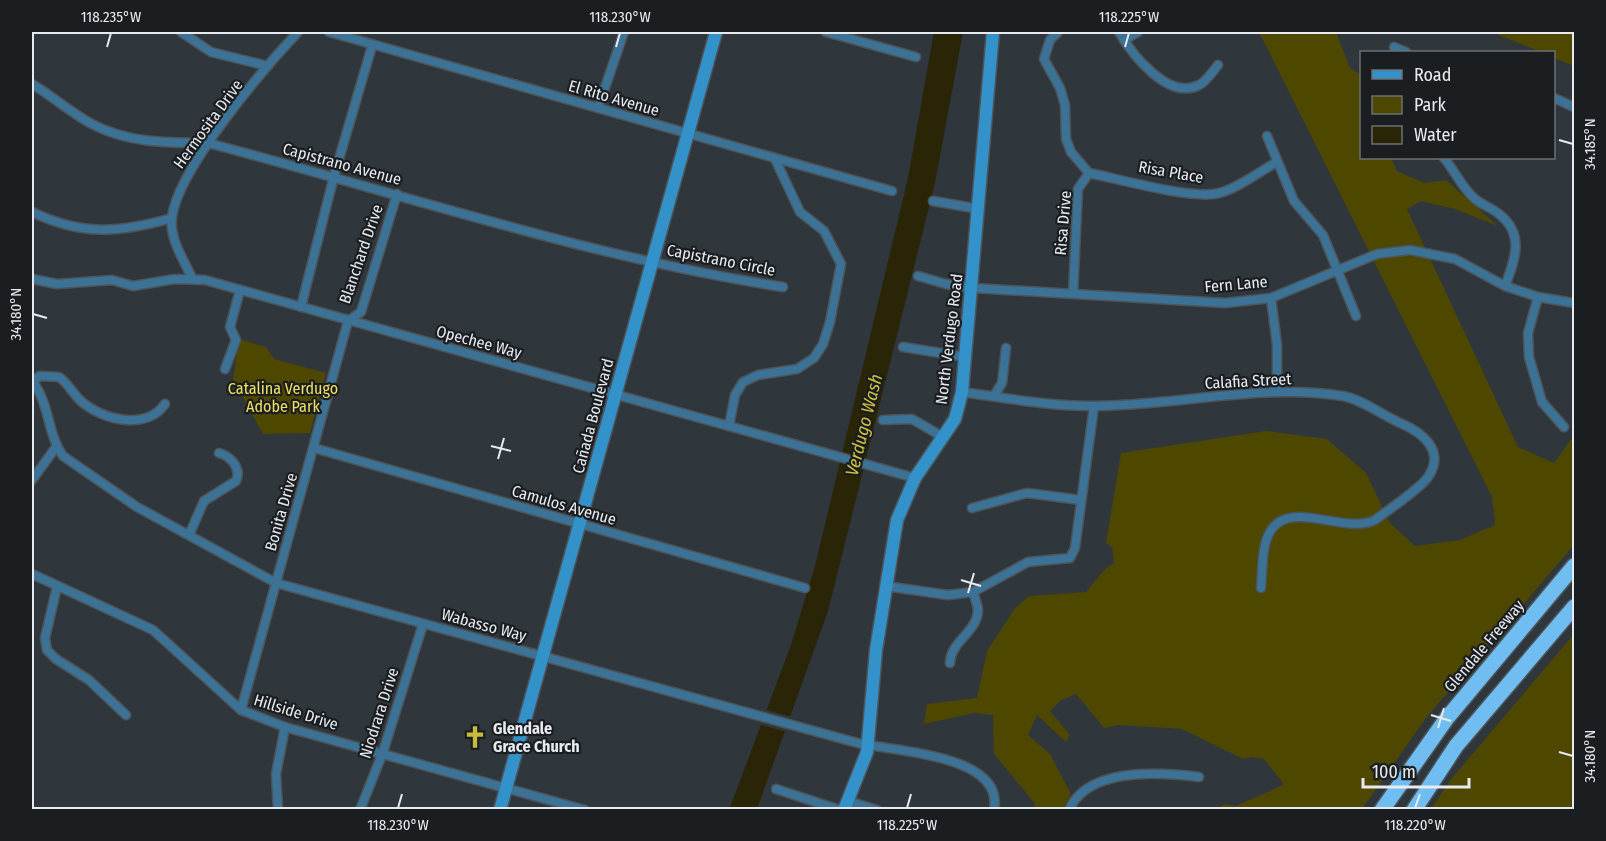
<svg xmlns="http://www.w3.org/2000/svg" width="1606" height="841" viewBox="0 0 1606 841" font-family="'Fira Sans Condensed',sans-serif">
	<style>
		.green { fill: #4d4700 }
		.water { fill: #292506 }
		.pier { fill: #30373c }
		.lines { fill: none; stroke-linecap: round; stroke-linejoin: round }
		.street-casing { stroke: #4d5459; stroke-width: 11 }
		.secondary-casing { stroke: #4d5459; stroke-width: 15 }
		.highway-casing { stroke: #4d5459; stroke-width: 18 }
		.street { stroke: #3c7295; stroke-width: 8 }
		.secondary { stroke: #3392ca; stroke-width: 12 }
		.highway { stroke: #70bef1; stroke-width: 15 }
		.ticks { fill: none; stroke: #e7ebef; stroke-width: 2 }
		.labels { text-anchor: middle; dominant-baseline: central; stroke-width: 4.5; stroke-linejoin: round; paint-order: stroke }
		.street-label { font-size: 16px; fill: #e7ebef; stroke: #1b1e20 }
		.park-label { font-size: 16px; fill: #eee060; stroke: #1b1e20 }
		.poi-label { font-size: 16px; font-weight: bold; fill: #e7ebef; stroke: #1b1e20; text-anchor: start }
		.water-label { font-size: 18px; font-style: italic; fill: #d1c33f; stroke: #1b1e20 }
		.neatline { fill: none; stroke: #e7ebef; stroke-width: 2 }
		.ticks-label { font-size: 15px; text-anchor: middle; fill: #e7ebef }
	</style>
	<rect width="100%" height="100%" fill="#30373c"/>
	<!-- green -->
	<g class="green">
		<polygon points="1259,32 1336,32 1350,68 1361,75 1362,158 1391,158 1397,171 1424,183 1446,180 1498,226 1455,209 1421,201 1407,209 1518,447 1554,463 1574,435 1574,545 1426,718 1362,809 1215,809 1225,804 1236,806 1283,785 1283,783 1264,759 1251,757 1243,759 1182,729 1119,725 1104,728 1076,694 1061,700 1050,711 1070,735 1066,742 1037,715 1028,735 1050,754 1071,794 1063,809 1033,809 1035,804 994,754 993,715 974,713 924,724 927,704 977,698 987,651 1015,608 1029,596 1086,592 1106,568 1114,563 1112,547 1106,543 1121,453 1266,431 1327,439 1366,473 1390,523 1415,546 1460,540 1495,525 1492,497"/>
		<polygon points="1491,32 1574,32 1574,66 1554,58 1554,52 1541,52"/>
		<polygon points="239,339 266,347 274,359 326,373 310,433 263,434 233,380"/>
		<polygon points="1574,634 1574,809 1431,809 1452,778"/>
	</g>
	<!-- water -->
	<polygon class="water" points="934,32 963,32 935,183 828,611 757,809 729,810 791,645 815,566 908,178"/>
	<!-- pier -->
	<polygon class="pier" points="763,709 792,717 787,732 757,724"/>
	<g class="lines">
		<!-- street casing -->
		<g class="street-casing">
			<g id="street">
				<polyline points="181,32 211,52 268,66"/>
				<polyline points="329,32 892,191"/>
				<polyline points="826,32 916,57"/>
				<polyline points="1058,32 1050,40 1044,59 1060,88 1065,105 1066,139 1071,152 1089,173"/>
				<path d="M1119 32C1132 54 1168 101 1199 85 1206 82 1213 71 1218 65"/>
				<polyline points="1124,40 1138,32"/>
				<polyline points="1394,47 1406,52"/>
				<path d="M32 84C52 96 69 111 90 123 126 143 167 143 208 143 398 193 589 257 783 287"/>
				<polyline points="1554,98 1574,107"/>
				<polyline points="598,108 624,32"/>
				<polyline points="1267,136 1294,201 1323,235 1356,316"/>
				<path d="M1444 158C1455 171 1462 188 1475 199 1482 205 1492 208 1499 214 1525 234 1515 260 1505 286"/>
				<path d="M1089 173C1120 179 1191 200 1219 193 1239 188 1258 172 1277 162"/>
				<polyline points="933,201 979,209"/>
				<path d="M32 212C82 236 119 233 172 218"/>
				<polyline points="918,276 946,284 973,288 1225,303 1271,298 1377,254 1410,250 1455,259 1505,286 1538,297 1574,303"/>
				<path d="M192 278C184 260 169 239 172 217 178 169 263 69 298 32"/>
				<polyline points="32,279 57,284 112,280 133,286 175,279 205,280 915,478"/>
				<polyline points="1073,294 1078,189 1089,173"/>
				<polyline points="1538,297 1528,333 1529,357 1542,402 1564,427"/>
				<polyline points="1271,298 1277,345 1277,392"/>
				<polyline points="301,307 334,176 372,46"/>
				<polyline points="903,347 966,357"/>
				<polyline points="225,369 236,340 230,327 240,290"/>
				<path d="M32 381C50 403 47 434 63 456L137 507 276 583 854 742C891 752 1005 753 994 810"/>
				<path d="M32 381 40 376 59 377C68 383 73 394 81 401 102 420 146 431 165 404"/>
				<path d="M962 392C1005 398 1049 406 1093 406 1176 406 1259 383 1343 396 1361 399 1382 415 1400 423 1422 432 1446 451 1428 477 1420 489 1388 510 1375 520 1340 537 1274 487 1264 550 1262 562 1262 575 1261 588"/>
				<polyline points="994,396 1002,383 1006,348"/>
				<polyline points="883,420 912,419 943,437"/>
				<polyline points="729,426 735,395 743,382 758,375 797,369 814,358 823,344 830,322 841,264 824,231 800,212 775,159"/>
				<polyline points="314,448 805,588"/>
				<polyline points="32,480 56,447"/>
				<polyline points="972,508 1027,493 1081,500"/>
				<path d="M189 535 204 501 236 481C242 468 230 456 219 453"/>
				<polyline points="32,574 153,630 241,710 285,727 585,810"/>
				<polyline points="885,586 948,595 973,592 1028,562 1070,558 1075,548 1094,406"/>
				<polyline points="57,587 45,638 47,650 56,659 89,680 126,715"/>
				<path d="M950 663C950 642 977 632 978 611 978 606 975 598 973 592"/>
				<polyline points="241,710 348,321 361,312 397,194"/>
				<polyline points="776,789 840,810"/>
				<polyline points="848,801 877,810"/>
				<polyline points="278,810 276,774 285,727"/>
				<polyline points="360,810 383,752 423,624"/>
				<path d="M1069 810C1088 767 1160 772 1199 777"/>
			</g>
		</g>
		<!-- secondary casing -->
		<g class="secondary-casing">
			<g id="secondary">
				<polyline points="500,810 716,32"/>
				<polyline points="844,810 867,752 876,650 897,520 915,478 955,419 962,392 993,32"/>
			</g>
		</g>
		<!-- highway casing -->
		<g class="highway-casing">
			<g id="highway">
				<polyline points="1382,810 1447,718 1574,566"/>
				<polyline points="1414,810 1456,746 1574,607"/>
			</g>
		</g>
		<!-- street -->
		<use href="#street" class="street"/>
		<!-- secondary -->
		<use href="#secondary" class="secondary"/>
		<!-- highway -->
		<use href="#highway" class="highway"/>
	</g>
	<!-- ticks -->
	<path class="ticks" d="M107 47 111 33M616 47 620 33M1125 47 1129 33M1559 140 1573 144M33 314 47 318M491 446 511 451M498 459 504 438M961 580 981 586M968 593 974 573M1431 715 1451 721M1438 728 1444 708M1559 752 1573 756M398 808 402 794M907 808 911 794M1415 808 1420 794"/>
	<!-- icons -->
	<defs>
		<g id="church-bare" transform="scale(1.8)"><path d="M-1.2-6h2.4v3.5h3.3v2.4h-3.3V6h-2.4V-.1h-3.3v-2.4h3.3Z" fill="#c8bb3b" stroke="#1b1e20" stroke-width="2.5" paint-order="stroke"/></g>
	</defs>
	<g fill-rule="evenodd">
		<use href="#church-bare" x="475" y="737"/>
	</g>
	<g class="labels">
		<!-- street labels -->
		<g class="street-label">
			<text transform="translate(614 98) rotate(16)">El Rito Avenue</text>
			<text transform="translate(208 124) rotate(-54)">Hermosita Drive</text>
			<text transform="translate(342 164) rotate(15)">Capistrano Avenue</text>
			<text transform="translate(1171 172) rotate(10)">Risa Place</text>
			<text transform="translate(1063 223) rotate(-85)">Risa Drive</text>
			<text transform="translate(361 254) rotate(-71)">Blanchard Drive</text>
			<text transform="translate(721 260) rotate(11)">Capistrano Circle</text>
			<text transform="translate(1236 284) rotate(-5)">Fern Lane</text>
			<text transform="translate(949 339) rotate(-83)">North Verdugo Road</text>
			<text transform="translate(479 342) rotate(15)">Opechee Way</text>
			<text transform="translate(1248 381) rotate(-3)">Calafia Street</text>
			<text transform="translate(593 416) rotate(-75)">Cañada Boulevard</text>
			<text transform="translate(564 505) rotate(16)">Camulos Avenue</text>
			<text transform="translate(281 512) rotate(-74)">Bonita Drive</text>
			<text transform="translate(484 625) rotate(15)">Wabasso Way</text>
			<text transform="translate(1484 646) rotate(-50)">Glendale Freeway</text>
			<text transform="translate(296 712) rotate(17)">Hillside Drive</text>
			<text transform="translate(379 713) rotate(-72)">Niodrara Drive</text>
		</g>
		<!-- park labels -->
		<g class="park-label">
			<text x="283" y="388">Catalina Verdugo<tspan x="283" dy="18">Adobe Park</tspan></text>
		</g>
		<!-- poi labels -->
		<g class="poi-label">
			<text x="493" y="728">Glendale<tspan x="493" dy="18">Grace Church</tspan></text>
		</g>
		<!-- water labels -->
		<g class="water-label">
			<text transform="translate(864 425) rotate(-76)">Verdugo Wash</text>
		</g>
	</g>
	<!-- border -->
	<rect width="1606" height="841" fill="none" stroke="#1b1e20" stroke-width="66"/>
	<!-- legend -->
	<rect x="1360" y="51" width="195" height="108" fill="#1b1e20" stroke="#6d7073" stroke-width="1.5"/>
	<rect x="1372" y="70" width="30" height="9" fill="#3392ca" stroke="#6d7073" stroke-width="1.5"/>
	<text x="1414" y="81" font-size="18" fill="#e7ebef">Road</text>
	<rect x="1372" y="96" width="30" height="18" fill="#4d4700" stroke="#6d7073" stroke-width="1.5"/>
	<text x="1414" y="111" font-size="18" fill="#e7ebef">Park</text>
	<rect x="1372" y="126" width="30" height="18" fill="#292506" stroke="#6d7073" stroke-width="1.5"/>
	<text x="1414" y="141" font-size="18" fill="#e7ebef">Water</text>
	<!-- scale -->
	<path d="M1363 778v9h106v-9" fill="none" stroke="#e7ebef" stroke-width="3"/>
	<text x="1372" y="778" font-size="18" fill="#e7ebef" stroke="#1b1e20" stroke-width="4.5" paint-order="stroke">100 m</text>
	<rect x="33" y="33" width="1540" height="775" class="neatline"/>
	<g class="ticks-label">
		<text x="111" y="22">118.235°W</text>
		<text x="620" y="22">118.230°W</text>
		<text x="1129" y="22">118.225°W</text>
		<text transform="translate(1590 144) rotate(-90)" y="5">34.185°N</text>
		<text transform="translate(16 314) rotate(-90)" y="5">34.180°N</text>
		<text transform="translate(1590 756) rotate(-90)" y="5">34.180°N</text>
		<text x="398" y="830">118.230°W</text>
		<text x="907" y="830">118.225°W</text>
		<text x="1415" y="830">118.220°W</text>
	</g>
</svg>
